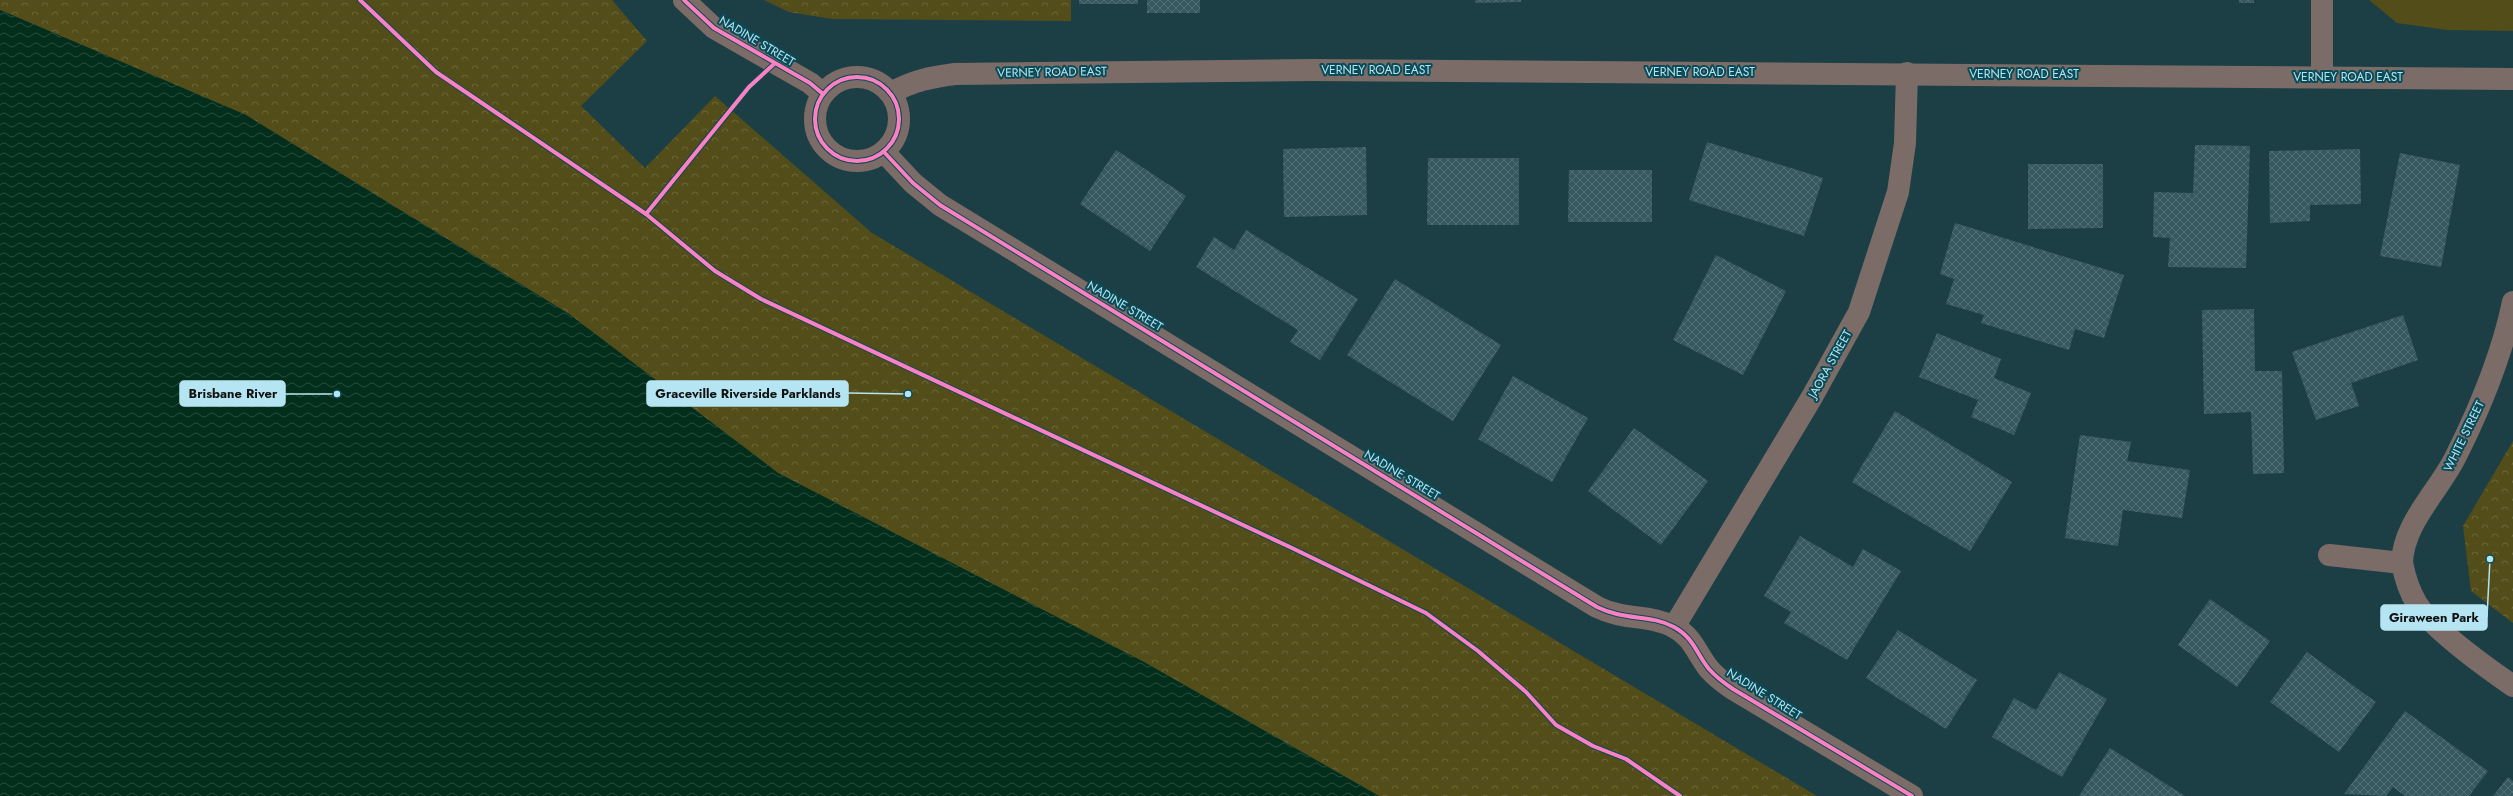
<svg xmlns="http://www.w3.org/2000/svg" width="2513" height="796" viewBox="0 0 2513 796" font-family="Jost,sans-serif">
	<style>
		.grass { fill: #534d19 }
		.park { fill: url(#park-crowns) }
		.water { fill: url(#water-waves) }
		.building { fill: url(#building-cross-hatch) }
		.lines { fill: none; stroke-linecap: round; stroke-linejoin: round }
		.minor { stroke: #7c6c67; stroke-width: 22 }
		.cycleway-casing { stroke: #0b4a57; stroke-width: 6 }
		.cycleway { stroke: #ff80c0; stroke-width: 4 }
		.labels { text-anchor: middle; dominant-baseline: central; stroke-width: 4; stroke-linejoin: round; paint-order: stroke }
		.street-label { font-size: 12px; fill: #b5e5f2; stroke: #0b4a57 }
		.leader { fill: none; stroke: #b5e5f2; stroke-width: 1.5 }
		.callout-dot { fill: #b5e5f2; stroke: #0b4a57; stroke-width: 1.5 }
		.callout { fill: #b5e5f2; stroke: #b5e5f2; stroke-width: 1.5 }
		.callout-label { font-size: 13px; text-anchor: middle; font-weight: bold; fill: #111 }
	</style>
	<defs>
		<pattern id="park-crowns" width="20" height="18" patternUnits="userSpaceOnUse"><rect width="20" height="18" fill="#534d19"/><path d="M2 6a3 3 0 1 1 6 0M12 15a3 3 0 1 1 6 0" fill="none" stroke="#6a663b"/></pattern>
		<pattern id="water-waves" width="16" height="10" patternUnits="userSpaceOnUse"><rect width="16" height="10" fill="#032e1b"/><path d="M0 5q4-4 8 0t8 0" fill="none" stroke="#264c3d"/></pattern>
		<pattern id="building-cross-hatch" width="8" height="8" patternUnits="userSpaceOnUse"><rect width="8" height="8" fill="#36585f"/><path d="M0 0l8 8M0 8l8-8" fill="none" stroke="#517076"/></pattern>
	</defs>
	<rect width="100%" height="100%" fill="#1c3f46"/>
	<!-- grass -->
	<polygon class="grass" points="2369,0 2513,0 2513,31 2447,30 2397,23"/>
	<!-- park -->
	<g class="park">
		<polygon points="0,0 612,0 647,41 581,106 645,168 715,96 872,233 1817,796 1379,796 1144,662 778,473 569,314 246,115 0,10"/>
		<polygon points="764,0 1071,0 1071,21 832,19 789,12"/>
		<polygon points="2513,441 2513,623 2471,591 2463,526"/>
	</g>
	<!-- water -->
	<polygon class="water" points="0,10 246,115 569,314 778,473 1144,662 1379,796 0,796"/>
	<!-- building -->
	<g class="building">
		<rect x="1079" y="0" width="59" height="4"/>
		<rect x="1147" y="0" width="53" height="13"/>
		<polygon points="1475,0 1521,0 1521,2 1475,3"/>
		<rect x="2239" y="0" width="15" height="3"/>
		<polygon points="1707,142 1823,178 1804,236 1689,200"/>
		<polygon points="2195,145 2250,146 2246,268 2168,267 2170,238 2153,237 2154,192 2193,193"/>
		<polygon points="1366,147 1367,215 1284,217 1283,149"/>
		<polygon points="2360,149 2361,204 2310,205 2310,221 2270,223 2269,151"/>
		<polygon points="1116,150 1186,196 1150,251 1080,204"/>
		<polygon points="2400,153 2460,165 2441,267 2380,256"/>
		<polygon points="1428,158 1519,158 1519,225 1427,225"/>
		<polygon points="2028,164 2103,164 2103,228 2028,229"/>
		<polygon points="1569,170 1652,170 1652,222 1568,222"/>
		<polygon points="1955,223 2124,275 2104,338 2075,329 2069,350 1981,323 1984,315 1946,304 1954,279 1940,274"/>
		<polygon points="1246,230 1358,299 1320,360 1290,342 1298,330 1196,267 1214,237 1234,250"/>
		<polygon points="1716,255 1786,291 1743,375 1673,340"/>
		<polygon points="1395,279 1501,345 1453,421 1347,355"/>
		<polygon points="2254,309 2255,371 2282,371 2284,473 2253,474 2251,412 2204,414 2202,310"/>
		<polygon points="2403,315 2418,360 2351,383 2359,406 2316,420 2292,352"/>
		<polygon points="1937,333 2001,359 1994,378 2031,393 2014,435 1971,417 1978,400 1919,377"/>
		<polygon points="1513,376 1588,418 1552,482 1478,439"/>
		<polygon points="1895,411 2012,482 1970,551 1852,482"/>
		<polygon points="1634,428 1708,481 1661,545 1588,491"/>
		<polygon points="2080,435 2131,442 2127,461 2190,470 2182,518 2123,510 2118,546 2065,538"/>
		<polygon points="1800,536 1853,567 1863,549 1901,571 1847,660 1784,623 1791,612 1764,596"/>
		<polygon points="2210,599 2270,641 2237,687 2178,645"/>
		<polygon points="1898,630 1977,680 1946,729 1866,678"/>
		<polygon points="2307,652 2376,702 2339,752 2270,702"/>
		<polygon points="2059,672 2107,699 2062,777 1992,737 2014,698 2036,710"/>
		<polygon points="2405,711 2488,771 2469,796 2405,796 2393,787 2386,796 2344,794"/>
		<polygon points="2110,748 2185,796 2079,796"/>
		<polygon points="2508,777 2513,781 2513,796 2493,796"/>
	</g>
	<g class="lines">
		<!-- minor -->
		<g class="minor">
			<polyline points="684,0 714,28 810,83 823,94"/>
			<polyline points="2322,0 2322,77"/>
			<circle cx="857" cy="119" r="42"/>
			<path d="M891 93C912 81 931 77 955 74L1312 70 2513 79"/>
			<path d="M884 152 913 183 940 205 1597 607C1625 621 1650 614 1674 627 1694 638 1696 653 1709 669 1716 677 1724 683 1733 689L1912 796"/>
			<path d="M2329 555 2402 563C2405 578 2409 591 2417 604 2433 629 2487 668 2513 686"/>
			<path d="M2402 563C2403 523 2439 491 2456 456 2480 408 2502 355 2513 302"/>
			<polyline points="1674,627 1812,397 1859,312 1898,192 1905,143 1907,73"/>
		</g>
		<!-- cycleway casing -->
		<g class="cycleway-casing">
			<g id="cycleway">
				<polyline points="360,0 436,72 646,214 715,271 761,299 1292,548 1426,613 1478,651 1526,692 1556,725 1593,746 1626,759 1680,796"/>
				<polyline points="684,0 714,28 810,83 823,94"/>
				<circle cx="857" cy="119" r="42"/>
				<path d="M884 152 913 183 940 205 1597 607C1625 621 1650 614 1674 627 1694 638 1696 653 1709 669 1716 677 1724 683 1733 689L1912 796"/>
				<polyline points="646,214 749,87 774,64"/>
			</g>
		</g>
		<!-- cycleway -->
		<use href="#cycleway" class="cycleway"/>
	</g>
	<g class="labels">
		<!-- street labels -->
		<g class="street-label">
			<text transform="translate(757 41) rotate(31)">NADINE STREET</text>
			<text x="1376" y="70">VERNEY ROAD EAST</text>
			<text transform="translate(1052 72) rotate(-1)">VERNEY ROAD EAST</text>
			<text x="1700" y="72">VERNEY ROAD EAST</text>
			<text x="2024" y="74">VERNEY ROAD EAST</text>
			<text x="2348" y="77">VERNEY ROAD EAST</text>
			<text transform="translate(1125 306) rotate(31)">NADINE STREET</text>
			<text transform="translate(1830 364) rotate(-61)">JAORA STREET</text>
			<text transform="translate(2464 436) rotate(-64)">WHITE STREET</text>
			<text transform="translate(1402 475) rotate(31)">NADINE STREET</text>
			<text transform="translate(1764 694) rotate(32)">NADINE STREET</text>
		</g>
	</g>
	<!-- callouts -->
	<path class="leader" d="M908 394L848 393M337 394L285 394M2490 559L2487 617"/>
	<g class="callout-dot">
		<circle cx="908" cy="394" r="4"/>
		<circle cx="337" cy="394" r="4"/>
		<circle cx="2490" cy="559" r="4"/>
	</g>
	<g class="callout">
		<rect x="647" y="381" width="201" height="25" rx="4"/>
		<rect x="180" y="381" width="105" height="25" rx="4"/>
		<rect x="2381" y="605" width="106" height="25" rx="4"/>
	</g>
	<g class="callout-label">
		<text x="748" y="398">Graceville Riverside Parklands</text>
		<text x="233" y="398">Brisbane River</text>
		<text x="2434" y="622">Giraween Park</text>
	</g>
</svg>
